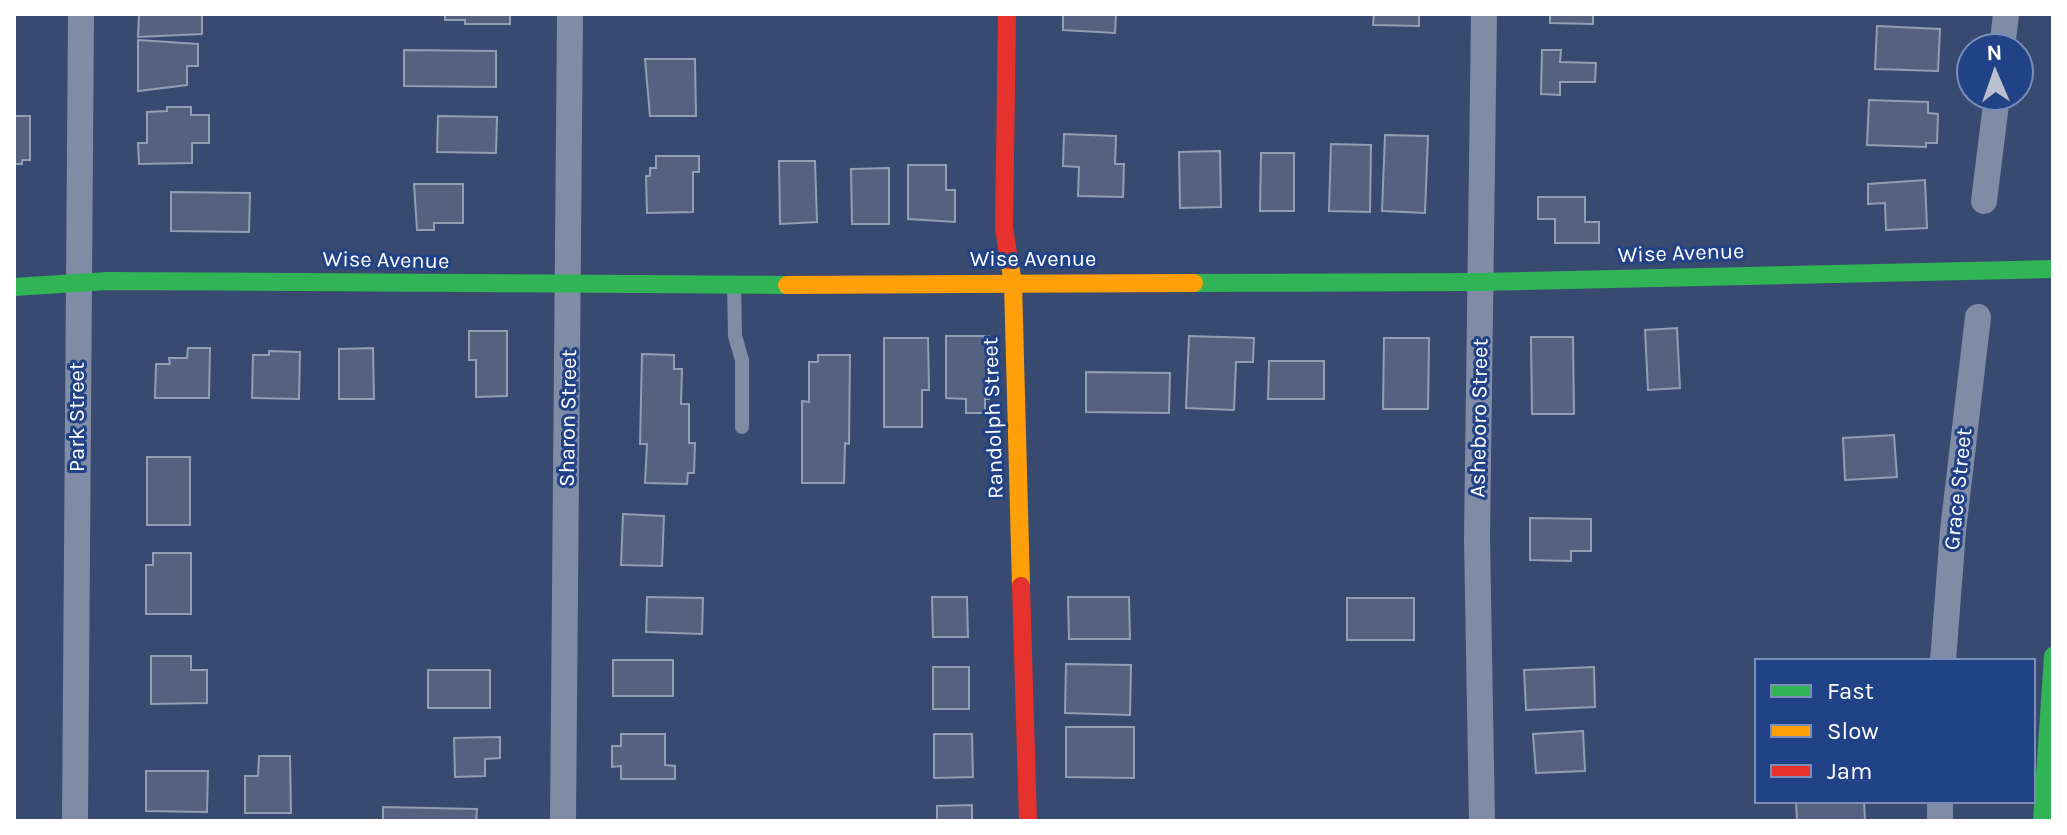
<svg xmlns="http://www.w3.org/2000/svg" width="2067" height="835" viewBox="0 0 2067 835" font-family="Karla,sans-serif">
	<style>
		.building { fill: #546280; stroke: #939db3; stroke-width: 2 }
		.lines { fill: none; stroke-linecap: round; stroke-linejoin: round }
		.lane { stroke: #808ba6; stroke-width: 14 }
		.street { stroke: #808ba6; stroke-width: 26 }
		.fast { stroke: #30b455; stroke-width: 18 }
		.slow { stroke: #ff9f0a; stroke-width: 18 }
		.jam { stroke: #e5322d; stroke-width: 18 }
		.labels { text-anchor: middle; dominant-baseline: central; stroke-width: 6; stroke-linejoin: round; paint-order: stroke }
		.street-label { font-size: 22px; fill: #fff; stroke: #224287 }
	</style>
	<rect width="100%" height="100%" fill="#394a70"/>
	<!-- building -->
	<g class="building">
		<polygon points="139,14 202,14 202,34 138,37"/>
		<polygon points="445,14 510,14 510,24 465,24 465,20 445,20"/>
		<polygon points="1063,14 1116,14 1115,33 1063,30"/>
		<polygon points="1374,14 1419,14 1419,26 1373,25"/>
		<polygon points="1550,14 1593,14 1593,24 1550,23"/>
		<polygon points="1877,26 1940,29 1938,71 1875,69"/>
		<polygon points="138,40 198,44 198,66 187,66 187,85 138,91"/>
		<polygon points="404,50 496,51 496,87 404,86"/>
		<polygon points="1542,50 1561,50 1560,62 1596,63 1595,82 1560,82 1560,95 1541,94"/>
		<polygon points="645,59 695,59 696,116 650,116"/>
		<polygon points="1869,100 1928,102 1928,113 1938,114 1937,143 1926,143 1926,147 1867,145"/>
		<polygon points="167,107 191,107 191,115 209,115 209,143 192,143 192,163 139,164 138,143 147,143 147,112 167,111"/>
		<polygon points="14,116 30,116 30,160 22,160 22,164 14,164"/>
		<polygon points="438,116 497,117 496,153 437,152"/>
		<polygon points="1064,134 1116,136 1115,164 1124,164 1123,197 1078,196 1079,167 1063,166"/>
		<polygon points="1385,135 1428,136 1425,213 1382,211"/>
		<polygon points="1331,144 1371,145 1370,212 1329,211"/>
		<polygon points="1220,151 1221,207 1180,208 1179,152"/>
		<polygon points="1261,153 1294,153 1294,211 1260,211"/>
		<polygon points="656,156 699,156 699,172 693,172 693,212 647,213 646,176 650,176 650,168 656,168"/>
		<polygon points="779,161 815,161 817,222 780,224"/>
		<polygon points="908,165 946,165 946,190 955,190 955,222 908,219"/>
		<polygon points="889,168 889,224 852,224 851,169"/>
		<polygon points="1925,180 1927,228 1886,230 1885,203 1868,204 1868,184"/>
		<polygon points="414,184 463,184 463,223 434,223 434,230 417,230"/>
		<polygon points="171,192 250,193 249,232 171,231"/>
		<polygon points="1538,197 1585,197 1585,222 1599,222 1599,243 1555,243 1555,219 1538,219"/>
		<polygon points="1677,328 1680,388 1648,390 1645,330"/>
		<polygon points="469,331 507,331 507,396 476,397 476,360 469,360"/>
		<polygon points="946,336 989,336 989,399 985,399 985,413 966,413 966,399 946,398"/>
		<polygon points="1189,336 1254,338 1253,362 1236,362 1234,410 1186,408"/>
		<polygon points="1531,337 1573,337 1574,414 1532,414"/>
		<polygon points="884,338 928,338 929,390 922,390 922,427 884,427"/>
		<polygon points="1384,338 1429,338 1428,409 1383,409"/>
		<polygon points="188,348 210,348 209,398 155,398 156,364 170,364 169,358 187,358"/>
		<polygon points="373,348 374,399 339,399 339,349"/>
		<polygon points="269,351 300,352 299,399 252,398 253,355 269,355"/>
		<polygon points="642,354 674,355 674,369 682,369 681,404 689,404 689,443 695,443 694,473 688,473 687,484 645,483 647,444 640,444"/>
		<polygon points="818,355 850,355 849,444 845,443 844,483 802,483 802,401 809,402 809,362 818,362"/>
		<polygon points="1269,361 1324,361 1324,399 1268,399"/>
		<polygon points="1086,372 1170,373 1169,413 1086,412"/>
		<polygon points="1894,435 1897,477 1845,480 1843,438"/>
		<rect x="147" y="457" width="43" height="68"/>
		<polygon points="623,514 664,516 662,566 621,565"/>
		<polygon points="1530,518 1591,519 1591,551 1571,551 1571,561 1530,560"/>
		<polygon points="153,553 191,553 191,614 146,614 146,565 153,565"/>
		<polygon points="647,597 703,598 702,634 646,632"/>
		<polygon points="932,597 967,597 968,637 933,637"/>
		<polygon points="1068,597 1129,597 1130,639 1069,639"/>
		<rect x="1347" y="598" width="67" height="42"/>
		<polygon points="151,656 191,656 191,670 207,670 207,703 151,704"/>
		<rect x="613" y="660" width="60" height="36"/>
		<polygon points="1066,664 1131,665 1130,715 1065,713"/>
		<rect x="933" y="667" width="36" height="42"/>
		<polygon points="1594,667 1595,707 1526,710 1524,670"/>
		<rect x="428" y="670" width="62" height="38"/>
		<polygon points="1066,727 1134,727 1134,778 1066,777"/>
		<polygon points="1583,731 1585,771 1536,773 1533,734"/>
		<polygon points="621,734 665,734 665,765 675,766 675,779 621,779 621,766 612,767 612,746 621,746"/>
		<polygon points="934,734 972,734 973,777 934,778"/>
		<polygon points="500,737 500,758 485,759 485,776 455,777 454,738"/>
		<polygon points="259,756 290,756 291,813 245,813 245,776 258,776"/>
		<polygon points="146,771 208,771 207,812 146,811"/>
		<polygon points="1796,801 1864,801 1865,821 1797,821"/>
		<polygon points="972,805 972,821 937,821 937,806"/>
		<polygon points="383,807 477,809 476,821 383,821"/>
	</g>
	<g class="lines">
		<!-- lane -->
		<polyline class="lane" points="734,285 735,336 742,360 742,427"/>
		<!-- street -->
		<g class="street">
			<polyline points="2002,48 2006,14"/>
			<polyline points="1984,201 1997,96"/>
			<polyline points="1943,661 1953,531 1978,317"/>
			<polyline points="1940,801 1940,821"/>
			<polyline points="75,821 81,14"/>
			<polyline points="563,821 570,14"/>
			<polyline points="1482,821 1477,538 1484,14"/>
		</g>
		<!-- fast -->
		<g class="fast">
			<polyline points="1194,283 1481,282 2053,269"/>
			<polyline points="14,287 108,281 787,285"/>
			<polyline points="2042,821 2053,656"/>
		</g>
		<!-- slow -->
		<g class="slow">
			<polyline points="1009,260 1013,283 1021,586"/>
			<polyline points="787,285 1194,283"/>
		</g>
		<!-- jam -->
		<g class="jam">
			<polyline points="1007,14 1004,228 1009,260"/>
			<polyline points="1021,586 1028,821"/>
		</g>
	</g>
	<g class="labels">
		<!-- street labels -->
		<g class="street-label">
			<text transform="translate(1681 253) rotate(-2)">Wise Avenue</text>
			<text x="1033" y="259">Wise Avenue</text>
			<text transform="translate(386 260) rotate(1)">Wise Avenue</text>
			<text transform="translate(77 417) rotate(-90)">Park Street</text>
			<text transform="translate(568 418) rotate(-89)">Sharon Street</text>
			<text transform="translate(993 418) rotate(-92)">Randolph Street</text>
			<text transform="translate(1479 418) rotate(-89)">Asheboro Street</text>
			<text transform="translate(1958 489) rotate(-84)">Grace Street</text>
		</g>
	</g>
	<!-- border -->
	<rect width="2067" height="835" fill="none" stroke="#ffffff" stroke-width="32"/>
	<!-- legend -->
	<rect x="1755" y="659" width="280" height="144" fill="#224287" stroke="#7a8eb7" stroke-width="2"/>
	<rect x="1771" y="685" width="40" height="12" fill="#30b455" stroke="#7a8eb7" stroke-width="2"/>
	<text x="1827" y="699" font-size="24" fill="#ffffff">Fast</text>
	<rect x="1771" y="725" width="40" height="12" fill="#ff9f0a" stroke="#7a8eb7" stroke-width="2"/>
	<text x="1827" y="739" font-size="24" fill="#ffffff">Slow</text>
	<rect x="1771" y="765" width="40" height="12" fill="#e5322d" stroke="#7a8eb7" stroke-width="2"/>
	<text x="1827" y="779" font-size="24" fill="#ffffff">Jam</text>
	<!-- north arrow -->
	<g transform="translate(1995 72) rotate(358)"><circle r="38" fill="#224287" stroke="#7a8eb7" stroke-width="2"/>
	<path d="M0-6L14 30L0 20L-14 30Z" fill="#bac0cd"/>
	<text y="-12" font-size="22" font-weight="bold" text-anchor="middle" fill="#ffffff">N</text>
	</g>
</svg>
